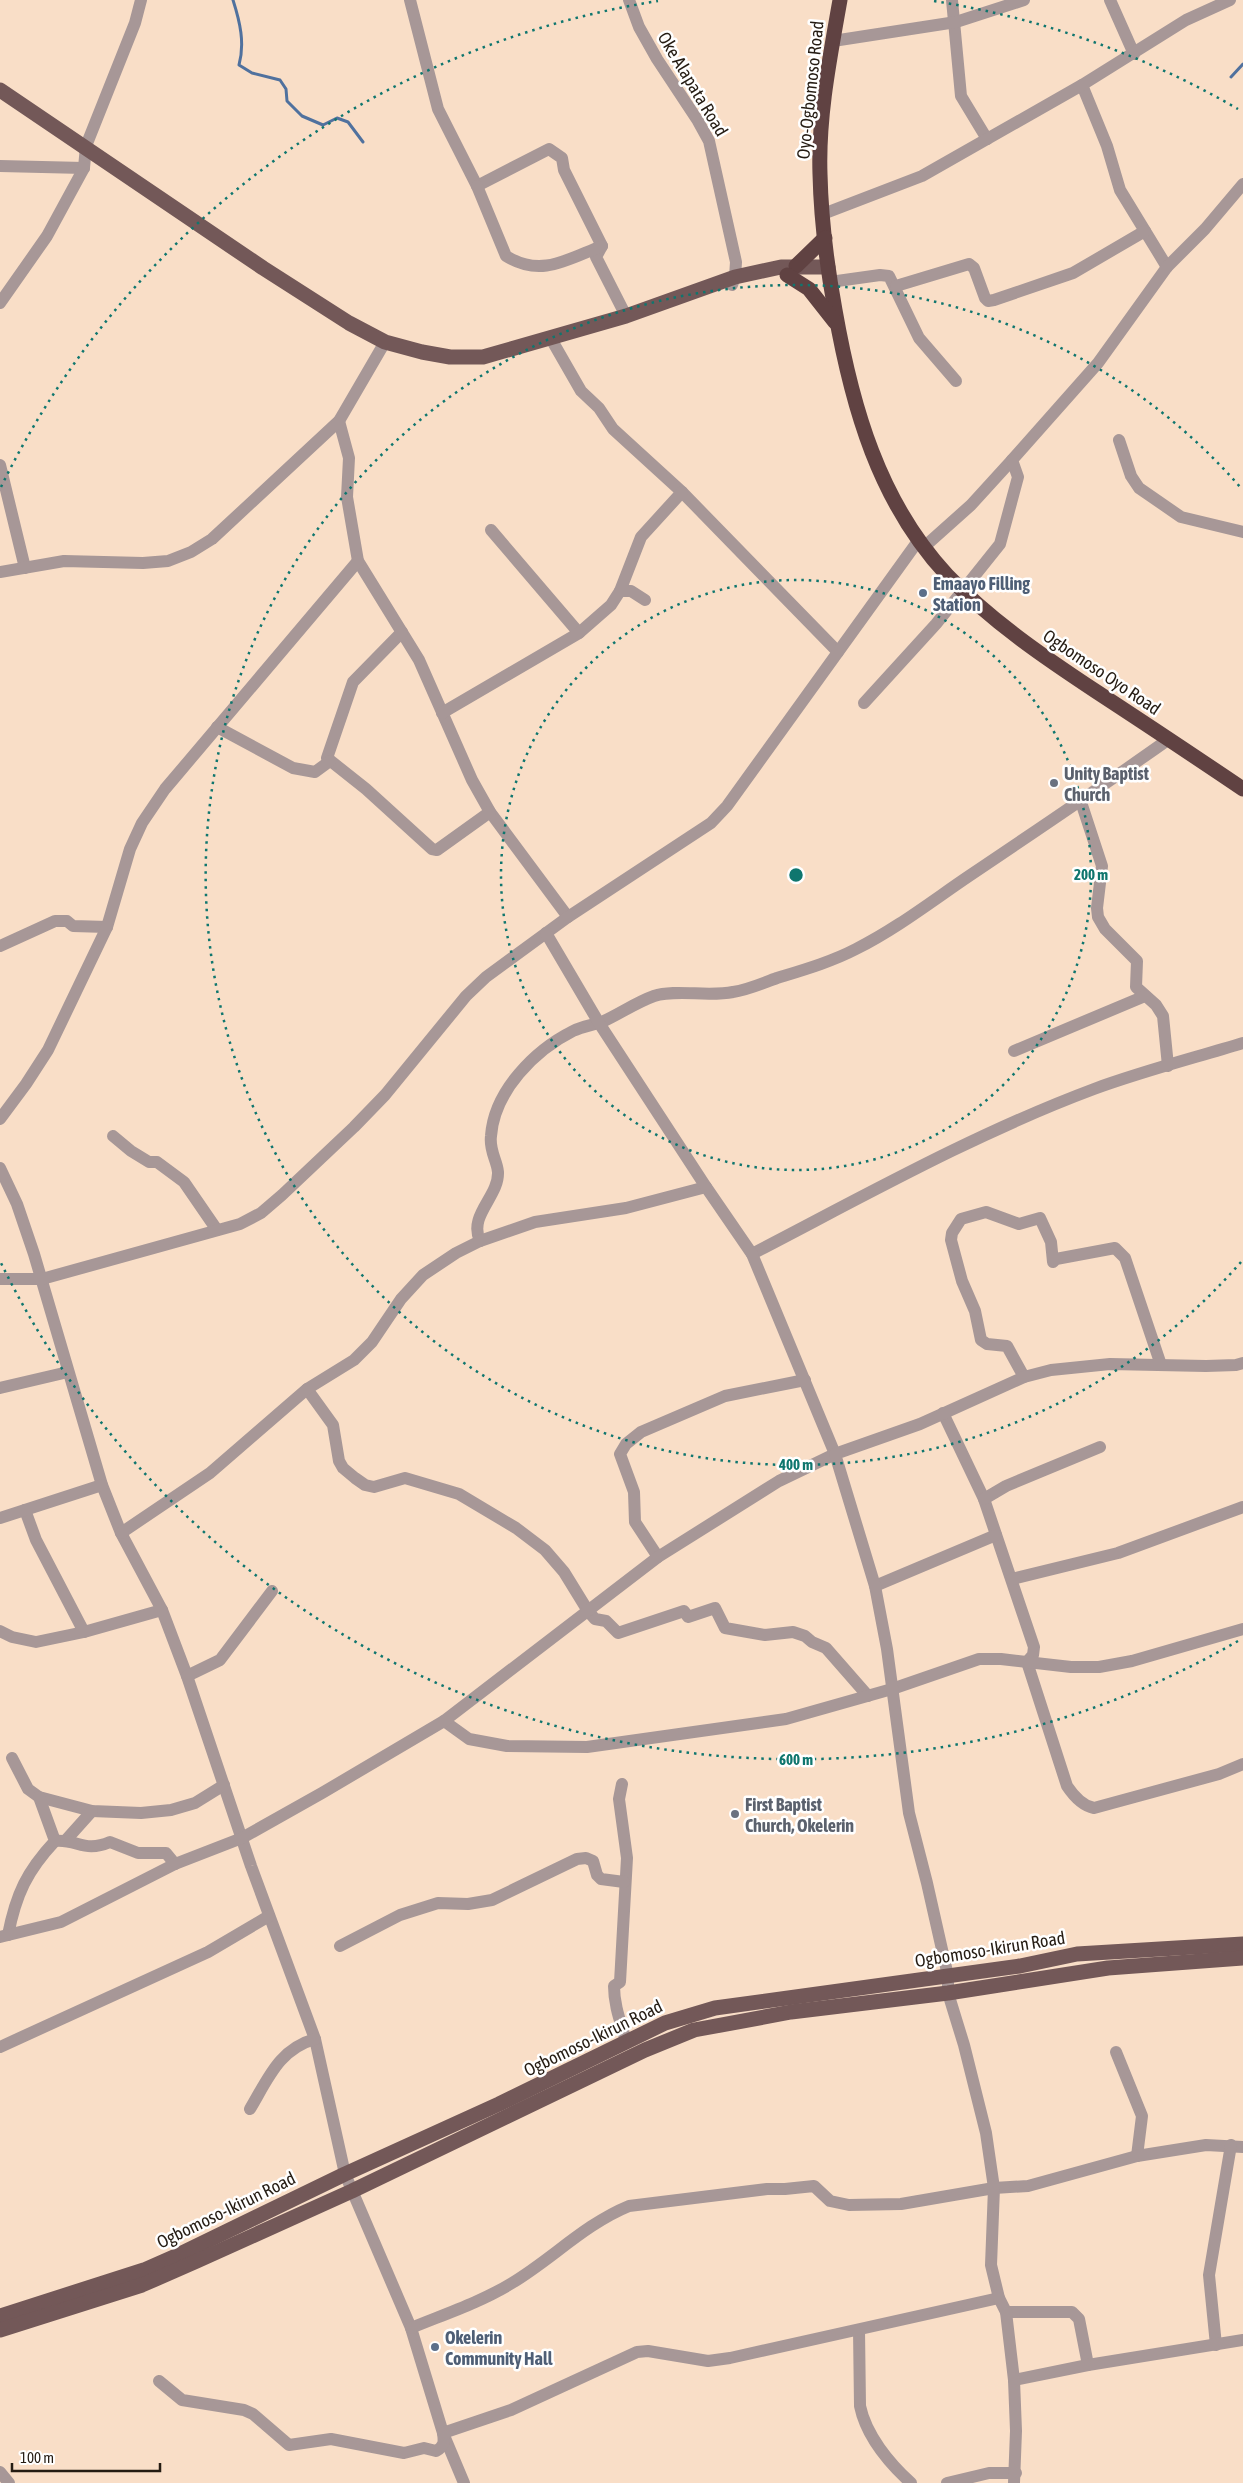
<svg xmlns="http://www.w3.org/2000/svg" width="1243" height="2483" viewBox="0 0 1243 2483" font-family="'Asap Condensed',sans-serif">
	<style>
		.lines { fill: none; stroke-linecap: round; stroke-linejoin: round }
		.stream { stroke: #50719e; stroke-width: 3 }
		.minor { stroke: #a79797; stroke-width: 12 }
		.major { stroke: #735858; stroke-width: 15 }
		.highway { stroke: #604242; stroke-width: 15 }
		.ring { fill: none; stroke: #0f766e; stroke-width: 2.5; stroke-dasharray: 2.5 5 }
		.service-dot { fill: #5c6f8a; stroke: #fff; stroke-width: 2 }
		.worship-dot { fill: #6b7280; stroke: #fff; stroke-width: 2 }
		.labels { text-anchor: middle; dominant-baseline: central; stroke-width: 5; stroke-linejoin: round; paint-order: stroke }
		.street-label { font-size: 18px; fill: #251c13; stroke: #fff }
		.service-label { font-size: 18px; font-weight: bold; fill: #4e5e75; stroke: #fff; text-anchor: start }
		.worship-label { font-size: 18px; font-weight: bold; fill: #5b616d; stroke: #fff; text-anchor: start }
		.centre { fill: #0f766e; stroke: #fff; stroke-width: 2.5 }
		.ring-label { font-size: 15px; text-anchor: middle; font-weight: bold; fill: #0f766e; stroke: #fff; stroke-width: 5; stroke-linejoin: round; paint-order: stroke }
	</style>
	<rect width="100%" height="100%" fill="#f9dec7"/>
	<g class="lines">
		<!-- stream -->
		<g class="stream">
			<path d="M233 0C240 22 245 43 239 65L252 73 280 80 286 89 287 101 302 116 323 125 337 118 348 122 363 142"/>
			<polyline points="1231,77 1243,64"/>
		</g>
		<!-- minor -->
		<g class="minor">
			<polyline points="410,0 438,109 477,186 549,149 562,158 564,170 602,246 596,257 626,316"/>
			<polyline points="629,0 639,27 657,59 698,121 709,141 736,262 735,277 732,285"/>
			<polyline points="952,0 961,96 987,139"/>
			<polyline points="1110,0 1134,54"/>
			<polyline points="833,41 956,22 1024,0"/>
			<polyline points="1082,85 1107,146 1120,190 1167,267"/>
			<polyline points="0,166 84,168"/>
			<path d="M477 186 506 256C541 278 568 259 602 246"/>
			<polyline points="823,214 922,176 1082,85 1186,20 1230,0"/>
			<polyline points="830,282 880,275 889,276 919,338 956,381"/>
			<polyline points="896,286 969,264 974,268 985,298 988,301 994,300 1073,273 1145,231"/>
			<polyline points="0,303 47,236 84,168 86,146 135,23 141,0"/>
			<polyline points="550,337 581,391 599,408 613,429 682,492 838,652"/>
			<polyline points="339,421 349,458 347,497 358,561 419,660 472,780 490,812 568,917"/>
			<polyline points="1119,440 1131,476 1139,488 1181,517 1243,532"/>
			<polyline points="0,465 25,568"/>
			<polyline points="491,530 579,633"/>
			<polyline points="924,547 971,505 1012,460"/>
			<polyline points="0,572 64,561 143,563 168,561 191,552 212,539 339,421 385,342"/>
			<polyline points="620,591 641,537 682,492"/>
			<polyline points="402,632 353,682 327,758 366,789 432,849 437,850 490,812"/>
			<polyline points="864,703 936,624 1000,544 1018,477 1012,460 1098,363 1167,267 1205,229 1243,184"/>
			<polyline points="442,713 579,633 611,605 620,591 631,591 645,600"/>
			<polyline points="217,727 293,768 315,772 330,761"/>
			<polyline points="1081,802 1102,866 1097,908 1098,917 1105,929 1137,961 1136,987 1156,1005 1163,1016 1168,1066"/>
			<polyline points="0,946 55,921 67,921 73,926 107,927"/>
			<polyline points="1014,1051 1145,996"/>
			<polyline points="0,1119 26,1084 48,1050 107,927 130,849 142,823 165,789 358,561"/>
			<polyline points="113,1136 131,1151 149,1162 157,1162 184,1182 217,1230"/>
			<polyline points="0,1168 17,1204 34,1254 102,1485 121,1533 162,1610 187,1676 251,1866 315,2039 345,2174 411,2328 443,2433 464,2483"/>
			<path d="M480 1241C468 1215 499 1197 498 1172 497 1160 489 1151 491 1136 494 1091 535 1050 573 1031 583 1026 594 1025 604 1021 621 1013 637 1002 654 996 675 989 708 997 733 992 748 990 763 983 777 978 803 970 831 962 856 949 896 929 932 901 969 876 1036 831 1103 786 1169 739"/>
			<path d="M752 1254C864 1196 976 1133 1094 1089 1143 1071 1194 1058 1243 1043"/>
			<polyline points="0,1279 42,1279 240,1224 261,1213 282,1195 354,1127 385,1095 466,996 486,977 568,917 711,823 727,806 918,541"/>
			<polyline points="1024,1377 1007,1346 987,1344 981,1340 975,1311 962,1281 951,1240 952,1233 961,1219 986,1212 1019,1224 1040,1218 1051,1242 1053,1262 1056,1259 1115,1248 1125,1258 1161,1365"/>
			<polyline points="0,1388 68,1372"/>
			<polyline points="307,1389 333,1425 339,1461 343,1468 355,1478 365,1485 374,1487 405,1478 459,1494 516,1528 545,1550 564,1572 588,1611 595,1619 606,1621 618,1633 684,1611 688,1617 715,1608 725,1628 765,1635 793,1632 805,1636 812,1642 826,1648 868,1696"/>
			<path d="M943 1413 984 1499 1034 1647 1033 1655 1027 1662 1067 1786C1073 1795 1083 1806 1094 1808L1219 1774 1243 1764"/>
			<polyline points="984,1499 1006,1486 1100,1447"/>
			<polyline points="25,1510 36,1540 84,1632"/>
			<polyline points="0,1518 102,1485"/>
			<polyline points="121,1533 210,1473 307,1389 354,1360 372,1342 401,1299 423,1275 456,1253 480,1241 535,1222 626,1208 706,1187"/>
			<polyline points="658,1557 635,1522 634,1492 620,1454 626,1444 641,1432 725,1396 805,1380"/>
			<polyline points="1012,1579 1118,1553 1243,1507"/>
			<polyline points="875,1586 996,1535"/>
			<polyline points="0,1631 12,1637 36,1642 84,1632 162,1610"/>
			<polyline points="187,1676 220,1660 272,1591"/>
			<polyline points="444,1721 469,1739 507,1746 587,1747 786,1719 892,1689 979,1659 1001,1659 1071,1667 1099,1667 1132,1661 1243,1629"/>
			<polyline points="12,1758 28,1789 39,1797 92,1811 141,1813 171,1810 195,1803 224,1785"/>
			<path d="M622 1784 619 1799 627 1858 620 1982 614 1986C614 2006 621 2023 626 2041"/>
			<polyline points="66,1840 92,1811"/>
			<path d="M55 1841C78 1839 84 1853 110 1842L138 1853H166L175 1864"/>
			<path d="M8 1935C16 1894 27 1871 55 1841L39 1797"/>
			<polyline points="0,1937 61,1922 175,1864 242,1838 322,1793 444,1721 658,1557 779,1481 835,1454 752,1254 706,1187 599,1023 546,933"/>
			<polyline points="340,1946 400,1915 438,1903 468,1904 492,1900 577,1859 586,1858 593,1861 597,1875 601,1879 624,1882"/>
			<polyline points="0,2047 208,1952 269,1916"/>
			<polyline points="1116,2052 1142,2116 1137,2156"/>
			<path d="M250 2109C268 2079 279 2049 315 2039"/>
			<polyline points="1006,2312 1072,2312 1079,2319 1088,2365"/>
			<path d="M411 2328C445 2314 481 2302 512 2283 552 2259 585 2224 629 2206L767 2189H785L814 2186 830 2201 849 2205 901 2204 994 2188 1028 2186 1137 2156 1206 2145 1243 2147"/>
			<path d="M859 2330 860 2406C866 2435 889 2463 911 2483"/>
			<polyline points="1216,2345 1209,2275 1231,2145"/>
			<polyline points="1014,2380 1088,2365 1243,2340"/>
			<path d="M159 2381 182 2400 244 2410 253 2414 289 2445 331 2439 404 2453 424 2448 436 2451C445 2446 444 2441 443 2433L511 2410 637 2352 648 2351 708 2361 730 2358 999 2298"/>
			<polyline points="0,2472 9,2483"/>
			<polyline points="947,2483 989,2473 1016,2473"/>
			<polyline points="1014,2483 1016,2431 1014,2380 1006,2312 999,2298 991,2265 994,2188 986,2133 964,2045 948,1993 948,1976 927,1883 909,1813 887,1649 875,1586 835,1454 920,1424 1024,1377 1051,1370 1110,1364 1206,1366 1236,1365 1243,1363"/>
		</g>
		<!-- major -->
		<g class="major">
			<polyline points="0,90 263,268 349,323 385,342 422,352 450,357 483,357 626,316 735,277 781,267 828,267"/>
			<polyline points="0,2316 144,2270 178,2255 345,2174 499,2104 665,2023 715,2008 1020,1966 1077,1954 1243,1944"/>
			<polyline points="0,2330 142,2285 197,2261 352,2191 645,2050 694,2030 791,2012 948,1993 1108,1968 1243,1958"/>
		</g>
		<!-- highway -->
		<g class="highway">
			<path d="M840 0C830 57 818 116 820 174 821 219 827 266 835 310 852 407 879 502 947 575 991 621 1044 657 1097 692 1146 724 1194 756 1243 789"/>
			<polyline points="796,266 825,238"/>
			<polyline points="787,275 809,289 835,322"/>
		</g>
	</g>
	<!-- distance rings -->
	<g class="ring">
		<circle cx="796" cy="875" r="295"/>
		<path d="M1241 1262A590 590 0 1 1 1241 488"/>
		<path d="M1238 1641A885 885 0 0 1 1 1263M1 487A885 885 0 0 1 658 1M934 1A885 885 0 0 1 1238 109"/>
	</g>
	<!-- markers -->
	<g class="service-dot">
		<circle cx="923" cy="593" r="5"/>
		<circle cx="435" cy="2347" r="5"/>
	</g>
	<g class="worship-dot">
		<circle cx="1054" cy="783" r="5"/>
		<circle cx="735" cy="1814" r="5"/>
	</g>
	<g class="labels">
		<!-- street labels -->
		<g class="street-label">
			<text transform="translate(693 84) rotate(59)">Oke Alapata Road</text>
			<text transform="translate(810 90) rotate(-84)">Oyo-Ogbomoso Road</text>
			<text transform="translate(1102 672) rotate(34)">Ogbomoso Oyo Road</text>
			<text transform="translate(990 1949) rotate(-9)">Ogbomoso-Ikirun Road</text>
			<text transform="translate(593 2038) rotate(-26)">Ogbomoso-Ikirun Road</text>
			<text transform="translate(226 2210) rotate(-26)">Ogbomoso-Ikirun Road</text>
		</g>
		<!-- service labels -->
		<g class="service-label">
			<text x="933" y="583">Emaayo Filling<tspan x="933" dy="21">Station</tspan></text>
			<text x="445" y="2337">Okelerin<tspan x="445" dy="21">Community Hall</tspan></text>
		</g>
		<!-- worship labels -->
		<g class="worship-label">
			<text x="1064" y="773">Unity Baptist<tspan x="1064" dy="21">Church</tspan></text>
			<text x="745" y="1804">First Baptist<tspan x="745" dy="21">Church, Okelerin</tspan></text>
		</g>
	</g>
	<circle cx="796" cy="875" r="8" class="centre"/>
	<g class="ring-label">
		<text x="1091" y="880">200 m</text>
		<text x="796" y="1470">400 m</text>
		<text x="796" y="1765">600 m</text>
	</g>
	<!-- scale -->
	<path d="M12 2463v8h148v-8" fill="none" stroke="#251c13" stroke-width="2.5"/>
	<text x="20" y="2463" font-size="15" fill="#251c13" stroke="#ffffff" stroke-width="4" paint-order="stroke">100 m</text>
</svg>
